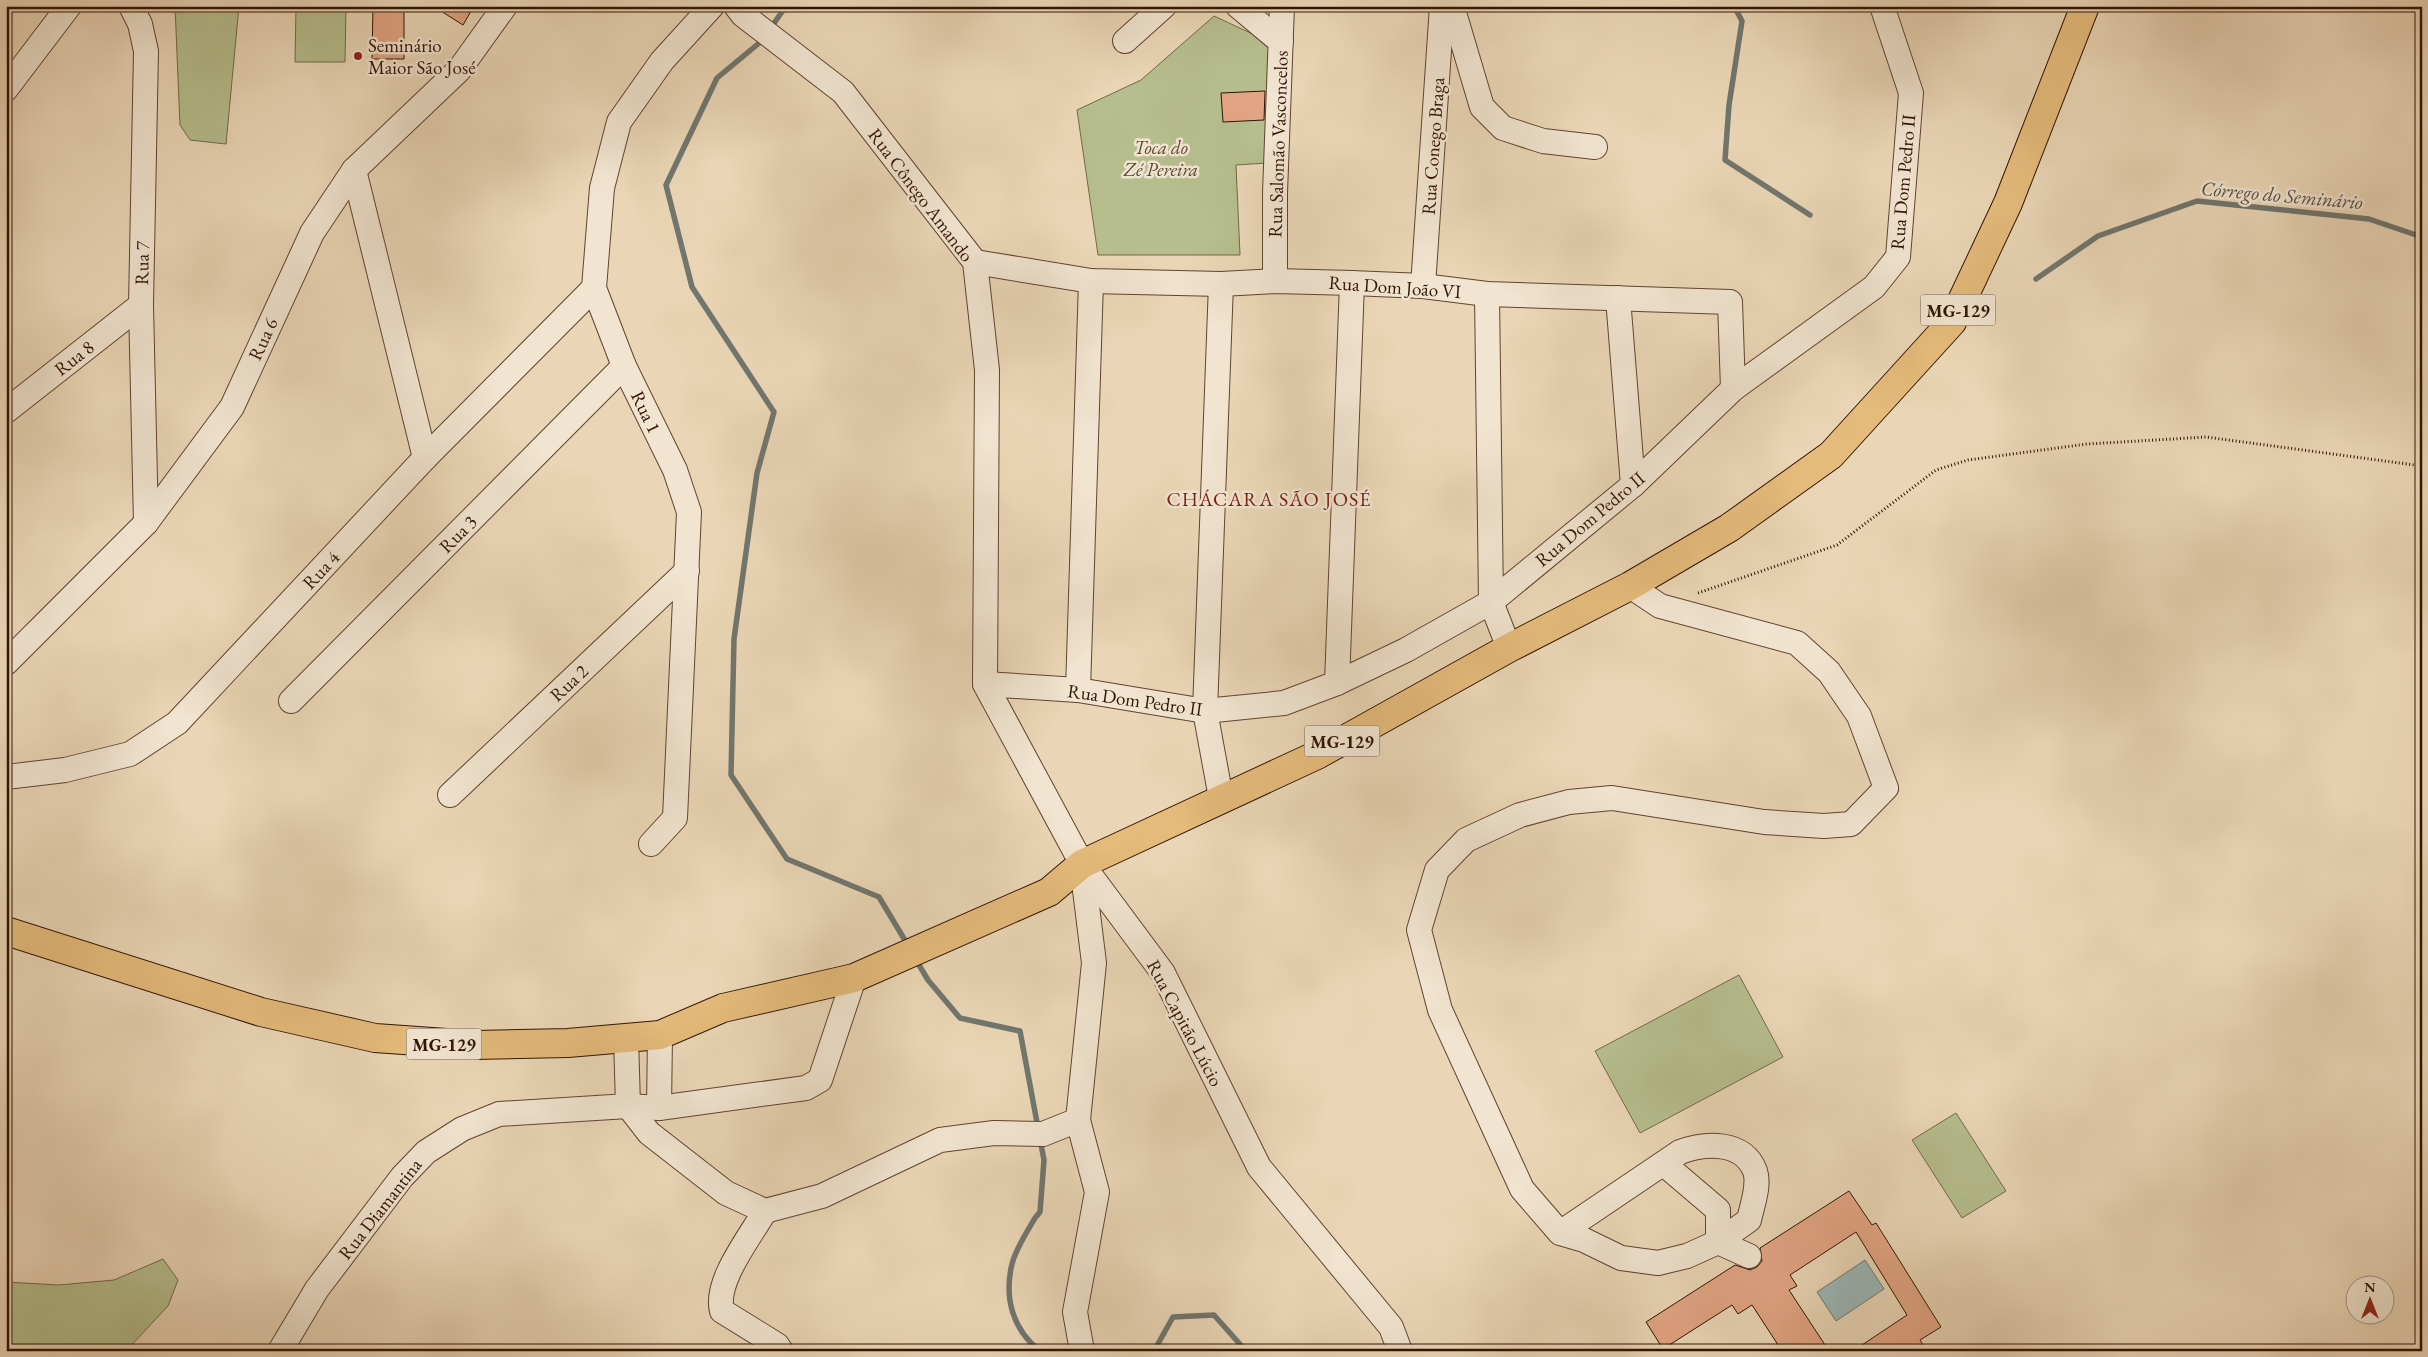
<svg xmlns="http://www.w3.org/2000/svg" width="2428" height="1357" viewBox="0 0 2428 1357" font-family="'EB Garamond',serif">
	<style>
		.green { fill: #b6be8e; stroke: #746949 }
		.water { fill: #9bb7b7; stroke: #71766f }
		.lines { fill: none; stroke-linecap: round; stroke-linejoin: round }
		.stream { stroke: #71766f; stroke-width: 5.5 }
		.building { fill: #e2a584; stroke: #311404 }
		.minor-casing { stroke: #5f4430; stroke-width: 26 }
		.major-casing { stroke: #311404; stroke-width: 30 }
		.path { stroke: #311404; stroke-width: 3; stroke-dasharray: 1 2.5; stroke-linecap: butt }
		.minor { stroke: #f1e4d0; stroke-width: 24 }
		.major { stroke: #e5bb7b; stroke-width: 28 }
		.poi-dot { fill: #8f2418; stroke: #f1e4d0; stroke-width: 2 }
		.labels { text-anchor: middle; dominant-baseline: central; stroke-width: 5; stroke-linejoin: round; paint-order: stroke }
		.shield { fill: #f1e4d0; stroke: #6b5241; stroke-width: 1 }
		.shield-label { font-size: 18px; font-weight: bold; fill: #311404 }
		.poi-label { font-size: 19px; fill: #311404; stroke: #f1e4d0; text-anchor: start }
		.street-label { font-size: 19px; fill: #311404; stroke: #f1e4d0 }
		.park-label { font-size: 19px; font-style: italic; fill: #59472d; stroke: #f1e4d0 }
		.water-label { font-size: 20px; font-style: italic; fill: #564d43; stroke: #f1e4d0 }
		.neighbourhood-label { font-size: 20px; letter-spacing: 1px; fill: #7a1f14; stroke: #f1e4d0 }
	</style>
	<rect width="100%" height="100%" fill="#ead6b6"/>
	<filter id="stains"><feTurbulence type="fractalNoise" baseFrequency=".004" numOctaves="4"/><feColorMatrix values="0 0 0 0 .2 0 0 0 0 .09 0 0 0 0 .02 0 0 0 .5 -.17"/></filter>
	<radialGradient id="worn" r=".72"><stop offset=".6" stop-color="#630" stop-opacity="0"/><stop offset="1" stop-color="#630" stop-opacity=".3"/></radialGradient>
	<!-- green -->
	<g class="green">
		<polygon points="175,6 239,6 226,144 190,140 180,125"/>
		<polygon points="296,6 346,6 345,62 295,62"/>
		<polygon points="1214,16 1289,51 1283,162 1236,165 1240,255 1098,255 1077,110 1141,80"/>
		<polygon points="1739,975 1783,1057 1640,1133 1595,1051"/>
		<polygon points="1956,1113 2006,1191 1962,1218 1912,1140"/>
		<polygon points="163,1259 178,1280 168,1306 126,1351 6,1351 6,1282 59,1285 114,1280"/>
	</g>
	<!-- water -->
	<polygon class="water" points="1865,1260 1884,1289 1836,1321 1817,1292"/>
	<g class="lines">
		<!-- stream -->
		<g class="stream">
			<polyline points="1734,6 1742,21 1729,105 1725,160 1810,215"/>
			<polyline points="770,29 786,6"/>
			<polyline points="764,39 717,78 666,185 692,287 774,412 757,473 734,639 731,775 787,859 879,897 909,947"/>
			<polyline points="2036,279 2098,236 2197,201 2369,219 2422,237"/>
			<polyline points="916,960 928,980 960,1018 1020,1031 1038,1128"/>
			<path d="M1040 1351C1012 1329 1004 1297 1012 1264 1016 1248 1027 1232 1035 1218L1040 1212 1044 1160 1040 1139"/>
			<polyline points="1154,1351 1173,1317 1214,1315 1246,1351"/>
		</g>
	</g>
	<!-- building -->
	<g class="building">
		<polygon points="373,6 404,6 404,59 372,59"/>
		<polygon points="433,6 474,6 463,25"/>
		<polygon points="1265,91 1264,120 1223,122 1221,93"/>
		<polygon points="1849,1191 1872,1225 1876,1223 1941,1327 1920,1340 1923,1345 1915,1351 1853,1351 1907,1315 1856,1232 1790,1275 1797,1286 1789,1290 1829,1351 1782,1351 1752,1305 1738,1314 1732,1305 1663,1349 1646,1322 1735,1265 1750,1270 1757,1267 1762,1261 1760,1248"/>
	</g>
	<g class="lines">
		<!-- minor casing -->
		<g class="minor-casing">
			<g id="minor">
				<polyline points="131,6 140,24 146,51 141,305 146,523"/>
				<polyline points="736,6 743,15 843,92 975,262 987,370 985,684 1082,864 1163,973 1259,1167 1391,1327 1400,1351"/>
				<polyline points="1238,6 1281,42"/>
				<polyline points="1452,6 1482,107 1503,128 1543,141 1595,147"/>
				<polyline points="1125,41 1164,6"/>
				<polyline points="6,89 69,6"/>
				<polyline points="354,170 425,458"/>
				<polyline points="975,262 1091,281 1221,284 1275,281 1352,283 1423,286 1487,294 1730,302 1733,389"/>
				<polyline points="1275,281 1275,193 1282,6"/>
				<polyline points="1423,286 1442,6"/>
				<polyline points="1487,294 1491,602 1509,648"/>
				<polyline points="1618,298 1633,485"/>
				<polyline points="6,411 141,305"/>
				<polyline points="6,663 146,523 232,407 312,233 354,170 459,70 505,6"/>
				<polyline points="1337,683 1352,283"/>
				<polyline points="985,684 1078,690 1205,711 1284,703 1337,683 1406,650 1491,602 1633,485 1733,389 1874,287 1898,257 1911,93 1882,6"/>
				<polyline points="1078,690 1091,281"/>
				<polyline points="291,701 624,366"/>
				<polyline points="6,777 65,770 130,754 177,723 425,458 594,288"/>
				<polyline points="450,795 687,571"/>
				<polyline points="1221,798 1205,711 1221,284"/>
				<polyline points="651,844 675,818 689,512 675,470 624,366 594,288 602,188 619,122 662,61 712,6"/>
				<polyline points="628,1106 649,1133 726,1193 765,1211 822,1196 940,1140 994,1133 1043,1134 1078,1120"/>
				<polyline points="628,1106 659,1108 806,1088 820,1080 854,978"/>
				<polyline points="659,1108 660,1035"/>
				<polyline points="1664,1164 1718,1210 1718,1242 1749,1256"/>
				<path d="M765 1211C750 1237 714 1282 722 1311L777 1345 781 1351"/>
				<path d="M1560 1233 1680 1152C1705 1143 1743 1140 1755 1171 1760 1185 1752 1206 1749 1220L1718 1242 1687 1256 1658 1263 1621 1258 1584 1240 1560 1233 1522 1189 1440 1010 1419 930 1437 870 1466 840 1520 815 1569 802 1612 798 1764 822 1824 826 1851 824 1886 788 1859 716 1829 672 1797 643 1660 606 1630 586"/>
				<polyline points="280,1351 317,1289 402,1177 426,1152 462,1129 499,1114 628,1106 626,1037"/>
				<polyline points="1082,1351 1075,1312 1097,1192 1078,1120 1094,963 1082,866"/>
			</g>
		</g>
		<!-- major casing -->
		<g class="major-casing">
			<polyline id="major" points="6,931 261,1012 375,1038 475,1045 568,1043 660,1035 723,1008 854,978 1049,892 1082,864 1317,755 1509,648 1630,586 1729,528 1831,455 1952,322 2008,203 2085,6"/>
		</g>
		<!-- path -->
		<polyline class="path" points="1698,593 1837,545 1936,470 1968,460 2087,444 2206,437 2422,466"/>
		<!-- minor -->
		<use href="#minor" class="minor"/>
		<!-- major -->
		<use href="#major" class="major"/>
	</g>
	<!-- markers -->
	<circle class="poi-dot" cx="358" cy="56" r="5"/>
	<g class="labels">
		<!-- shield labels -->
		<g class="shield">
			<rect x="1920.5" y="294.5" width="75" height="31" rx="4"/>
			<rect x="1304.5" y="725.5" width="75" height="31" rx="4"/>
			<rect x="406.5" y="1028.5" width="75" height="31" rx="4"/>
		</g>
		<g class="shield-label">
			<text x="1958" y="310">MG-129</text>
			<text x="1342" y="741">MG-129</text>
			<text x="444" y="1044">MG-129</text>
		</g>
		<!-- poi labels -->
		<g class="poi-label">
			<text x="368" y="45">Seminário<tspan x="368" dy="22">Maior São José</tspan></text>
		</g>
		<!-- street labels -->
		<g class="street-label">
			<text transform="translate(1278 144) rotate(-88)">Rua Salomão Vasconcelos</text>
			<text transform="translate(1433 146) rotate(-86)">Rua Conego Braga</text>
			<text transform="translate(1903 182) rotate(-85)">Rua Dom Pedro II</text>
			<text transform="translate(921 195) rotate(53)">Rua Cônego Amando</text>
			<text transform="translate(142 263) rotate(-89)">Rua 7</text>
			<text transform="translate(1395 287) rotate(4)">Rua Dom João VI</text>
			<text transform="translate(263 339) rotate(-65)">Rua 6</text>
			<text transform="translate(74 358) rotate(-38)">Rua 8</text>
			<text transform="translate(646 412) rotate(64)">Rua 1</text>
			<text transform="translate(1590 519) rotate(-40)">Rua Dom Pedro II</text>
			<text transform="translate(458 534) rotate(-45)">Rua 3</text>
			<text transform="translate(321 570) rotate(-47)">Rua 4</text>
			<text transform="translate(569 683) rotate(-43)">Rua 2</text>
			<text transform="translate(1135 700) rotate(8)">Rua Dom Pedro II</text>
			<text transform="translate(1185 1023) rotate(62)">Rua Capitão Lúcio</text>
			<text transform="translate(380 1209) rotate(-52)">Rua Diamantina</text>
		</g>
		<!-- park labels -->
		<g class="park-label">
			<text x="1161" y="147">Toca do<tspan x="1161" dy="22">Zé Pereira</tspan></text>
		</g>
		<!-- water labels -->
		<g class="water-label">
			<text transform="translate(2282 195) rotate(5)">Córrego do Seminário</text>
		</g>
		<!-- neighbourhood labels -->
		<g class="neighbourhood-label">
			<text x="1269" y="499">CHÁCARA SÃO JOSÉ</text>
		</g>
	</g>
	<!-- margin -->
	<rect width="2428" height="1357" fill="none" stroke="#ead6b6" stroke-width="25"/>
	<rect x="8" y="8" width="2413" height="1342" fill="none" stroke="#311404" stroke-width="2.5"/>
	<rect x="12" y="12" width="2403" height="1332" fill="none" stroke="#311404"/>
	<!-- north arrow -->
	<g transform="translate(2370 1300)"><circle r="24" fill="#f1e4d0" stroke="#a4917e"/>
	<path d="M0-4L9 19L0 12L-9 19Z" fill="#8f2418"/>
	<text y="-8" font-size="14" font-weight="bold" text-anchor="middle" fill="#311404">N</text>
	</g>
	<rect width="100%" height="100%" filter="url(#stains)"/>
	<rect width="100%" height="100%" fill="url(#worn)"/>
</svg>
